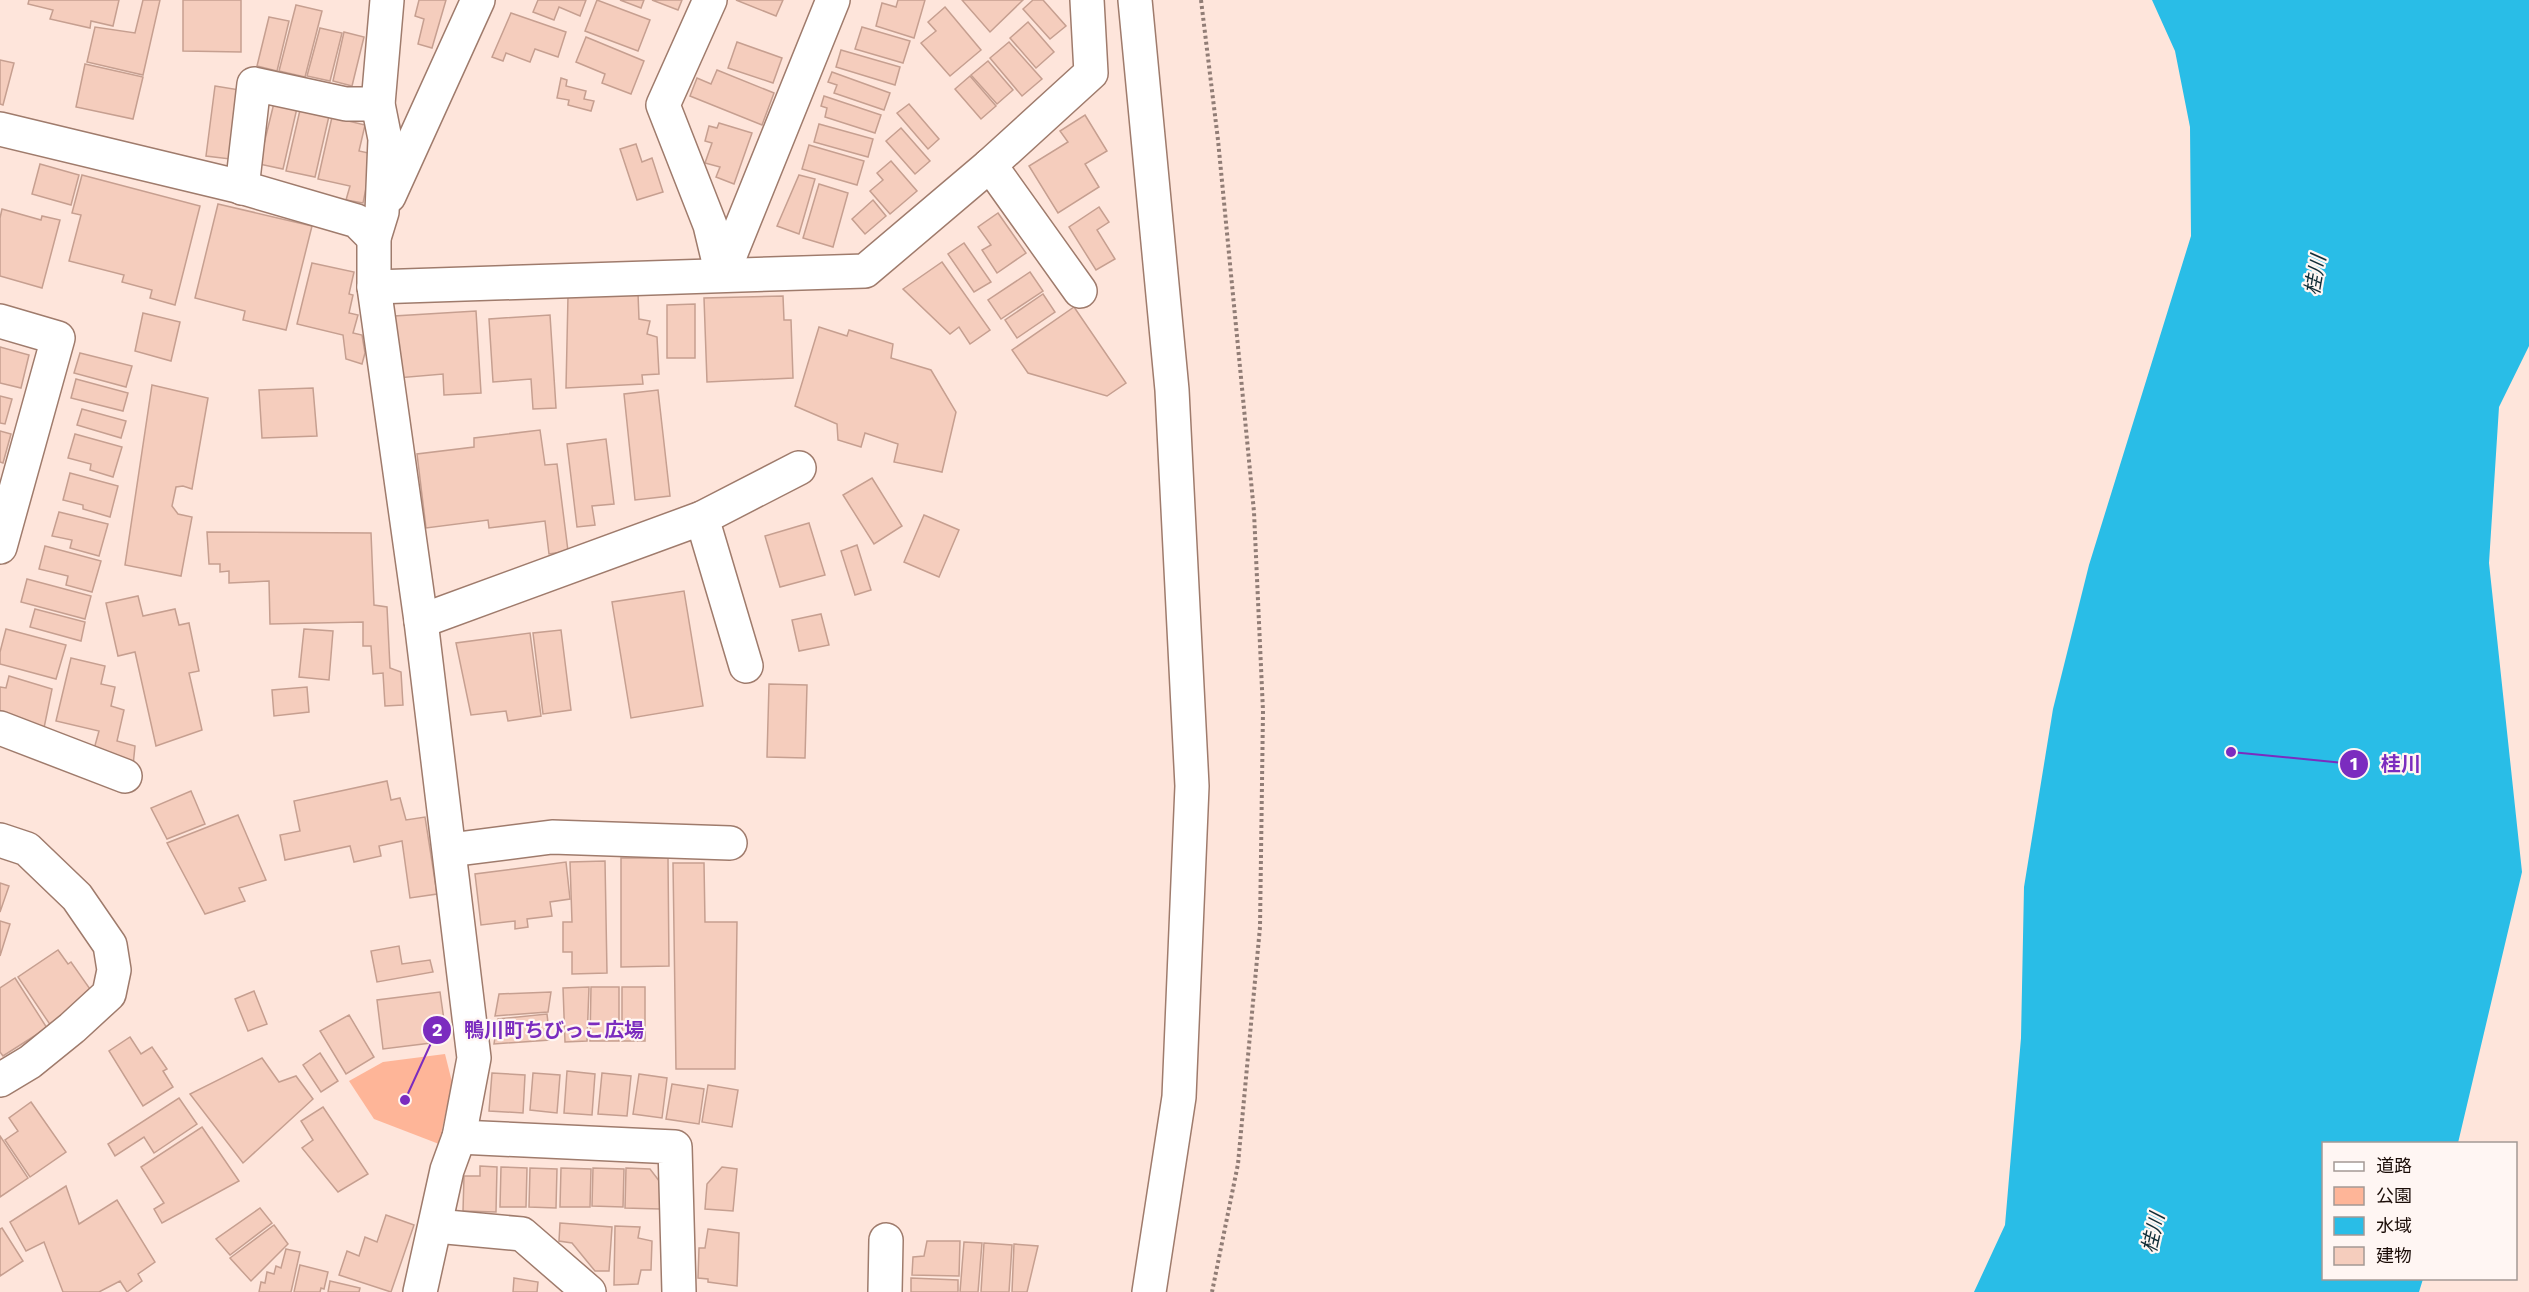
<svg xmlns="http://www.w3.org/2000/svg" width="2529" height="1292" viewBox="0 0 2529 1292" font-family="'Work Sans','Noto Sans JP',sans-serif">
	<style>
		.green { fill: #feb598 }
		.water { fill: #29bde7 }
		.building { fill: #f5cdbd; stroke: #c69f90; stroke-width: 1.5 }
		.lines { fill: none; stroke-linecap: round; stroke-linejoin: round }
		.minor-casing { stroke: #9f7b6c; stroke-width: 36 }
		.path { stroke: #917d76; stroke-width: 4; stroke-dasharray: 3 3; stroke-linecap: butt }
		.minor { stroke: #fff; stroke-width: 33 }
		.labels { text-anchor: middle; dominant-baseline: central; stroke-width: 4.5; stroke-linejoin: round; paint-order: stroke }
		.water-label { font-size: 20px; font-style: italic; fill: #112d37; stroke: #fff6f3 }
		.leader { fill: none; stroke: #7b2cbf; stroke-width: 2 }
		.callout-dot { fill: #7b2cbf; stroke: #fff6f3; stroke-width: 2 }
		.mark-label { font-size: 18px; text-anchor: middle; font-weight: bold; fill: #fff }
		.callout-label { font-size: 20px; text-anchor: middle; font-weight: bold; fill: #7b2cbf; stroke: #fff6f3; stroke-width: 4.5; stroke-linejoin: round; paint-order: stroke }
	</style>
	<rect width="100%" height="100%" fill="#fee5db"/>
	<!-- green -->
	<polygon class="green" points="445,1054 452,1082 439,1144 374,1119 349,1081 383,1062"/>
	<!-- water -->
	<polygon class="water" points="2152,0 2529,0 2529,346 2499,407 2489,563 2522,872 2458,1143 2324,1144 2324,1278 2423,1279 2419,1292 1974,1292 2005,1225 2021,1038 2024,887 2053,709 2089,565 2191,236 2190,127 2175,51"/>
	<!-- building -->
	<g class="building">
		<polygon points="29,0 119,0 113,26 91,21 90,28 50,19 53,10 28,4"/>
		<polygon points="143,0 160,0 143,75 87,62 95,27 135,33"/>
		<polygon points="183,0 241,0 241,52 183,51"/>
		<polygon points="419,0 446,0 432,48 418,44 424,19 415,16"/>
		<polygon points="538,0 586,0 580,16 559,7 554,20 533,12"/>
		<polygon points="597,0 650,20 638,51 585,31"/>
		<polygon points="620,0 644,0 641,8"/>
		<polygon points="652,0 682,0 678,10"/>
		<polygon points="736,0 783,0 776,16"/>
		<polygon points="898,0 925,0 914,38 876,26 882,3 896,7"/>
		<polygon points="962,0 1023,0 990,32"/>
		<polygon points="1033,0 1043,0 1066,26 1050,39 1023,9"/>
		<polygon points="296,5 322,11 305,77 279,71"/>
		<polygon points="945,7 981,50 950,76 921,43 936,31 928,22"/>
		<polygon points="511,13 566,32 558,57 535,49 530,62 506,53 503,61 492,57"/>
		<polygon points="269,17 289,21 277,71 257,66"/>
		<polygon points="1028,22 1054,52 1036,68 1010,38"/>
		<polygon points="862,27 910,41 903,63 855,49"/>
		<polygon points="320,28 342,33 330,81 307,76"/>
		<polygon points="344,32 364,37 352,86 333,81"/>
		<polygon points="586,37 644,61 631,94 602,83 605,74 576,62"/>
		<polygon points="737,42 782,58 773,83 728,68"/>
		<polygon points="1009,42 1042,79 1022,96 990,58"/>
		<polygon points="841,50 900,67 895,85 836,67"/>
		<polygon points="0,60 14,63 3,105 0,104"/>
		<polygon points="988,61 1013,90 997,104 971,75"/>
		<polygon points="85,64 143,77 133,119 76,107"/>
		<polygon points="717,70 774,93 762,125 690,96 697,78 711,84"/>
		<polygon points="832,72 890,93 884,110 834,93 837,85 828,82"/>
		<polygon points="970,76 996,106 981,119 955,89"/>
		<polygon points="561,78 567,80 566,86 586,91 584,99 594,101 591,111 568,105 569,100 557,98"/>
		<polygon points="215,86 240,90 230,159 206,156"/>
		<polygon points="824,96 881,115 875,133 825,117 827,108 821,106"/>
		<polygon points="274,103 297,108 283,169 259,164"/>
		<polygon points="909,104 939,139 928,149 897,113"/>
		<polygon points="300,110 329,116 315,177 286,171"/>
		<polygon points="1085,115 1107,151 1085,164 1099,187 1058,213 1029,166 1068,142 1060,131"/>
		<polygon points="332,117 365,125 359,151 373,154 363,203 346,200 350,186 318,179"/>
		<polygon points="719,123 752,133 734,184 716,177 720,167 705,163 712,143 705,141 709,126 717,128"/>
		<polygon points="819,124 873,139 868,157 814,142"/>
		<polygon points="901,128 930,161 915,174 886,141"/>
		<polygon points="636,144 642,162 652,158 663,192 637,200 620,149"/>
		<polygon points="809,145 864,161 857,185 802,169"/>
		<polygon points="891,161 917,191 890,214 870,191 883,180 877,173"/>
		<polygon points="40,164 79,175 71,205 32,194"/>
		<polygon points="82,175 200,206 175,305 150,298 152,290 122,282 124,275 69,261 81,215 72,213"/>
		<polygon points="799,175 815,179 799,234 777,226"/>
		<polygon points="819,184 848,193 833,247 803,238"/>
		<polygon points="873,200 886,216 865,234 852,219"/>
		<polygon points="218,204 312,226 286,330 243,320 245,311 195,298"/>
		<polygon points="1099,207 1109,222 1097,230 1115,259 1096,270 1069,227"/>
		<polygon points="2,209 41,220 42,216 60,220 42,288 0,276 0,218"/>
		<polygon points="998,213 1026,253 997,273 982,250 991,245 978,227"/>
		<polygon points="964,243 991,282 974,292 948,254"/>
		<polygon points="942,262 990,330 970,344 959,327 950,334 903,289"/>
		<polygon points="312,263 354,272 349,294 353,295 349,313 358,315 353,333 362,335 365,353 362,364 346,359 343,335 297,324"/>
		<polygon points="1030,272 1043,291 1001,319 988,300"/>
		<polygon points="638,293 639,319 650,321 647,334 657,337 659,374 642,375 643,384 566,388 568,296"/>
		<polygon points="1043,294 1055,312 1017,338 1005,320"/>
		<polygon points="783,296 784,320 791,320 793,378 707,382 704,298"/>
		<polygon points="695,304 695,358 667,358 667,305"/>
		<polygon points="1074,307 1126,383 1107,396 1028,373 1012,350"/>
		<polygon points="476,311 481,393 444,395 443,374 397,378 394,316"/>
		<polygon points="143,313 180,322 171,361 135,351"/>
		<polygon points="550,315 556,408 533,409 531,379 493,382 489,319"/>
		<polygon points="819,327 847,336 849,330 893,344 891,358 931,370 956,412 942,472 894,462 898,444 865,433 861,447 838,440 837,424 795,406"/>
		<polygon points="0,347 29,355 21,388 0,383"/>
		<polygon points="80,353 132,366 126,387 74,373"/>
		<polygon points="76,379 128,393 123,411 71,398"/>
		<polygon points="152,385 208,398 192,489 183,486 176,487 172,506 178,514 192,517 181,576 125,565"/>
		<polygon points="313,388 317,436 262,438 259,390"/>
		<polygon points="658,390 670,496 635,500 624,394"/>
		<polygon points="0,396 12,399 5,424 0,423"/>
		<polygon points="82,409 126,421 121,438 77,425"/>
		<polygon points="540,430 545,465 557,464 568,551 549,554 545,521 489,528 488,520 426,528 417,454 474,447 474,438"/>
		<polygon points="0,431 11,434 3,463 0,462"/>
		<polygon points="75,434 122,447 113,477 90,470 91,464 68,458"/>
		<polygon points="606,439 614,504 592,506 595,525 577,527 567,444"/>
		<polygon points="70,473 118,486 110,517 83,509 83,505 63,500"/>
		<polygon points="872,478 902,526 874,544 843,495"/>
		<polygon points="59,512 108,524 99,556 70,548 72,540 52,536"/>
		<polygon points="924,515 959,530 939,577 904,562"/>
		<polygon points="809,523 825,575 780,587 765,536"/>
		<polygon points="207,532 371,533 374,605 387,607 390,668 401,672 403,705 385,706 383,673 373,674 371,646 363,646 363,622 270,624 269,581 229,583 229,571 220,572 220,564 209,564"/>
		<polygon points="857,545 871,590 855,595 841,551"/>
		<polygon points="45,546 101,561 92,592 66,585 68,576 39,569"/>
		<polygon points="27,579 91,596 85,619 21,602"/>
		<polygon points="684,591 703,706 631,718 612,602"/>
		<polygon points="138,596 143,616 175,609 179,625 189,623 199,671 189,673 202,730 156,746 135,652 118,656 106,603"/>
		<polygon points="35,609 85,622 81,641 30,627"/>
		<polygon points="821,614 829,645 799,651 792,620"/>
		<polygon points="6,629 66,645 56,679 0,664 0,652"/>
		<polygon points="304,629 333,631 329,680 299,677"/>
		<polygon points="561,630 571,710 543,714 533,633"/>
		<polygon points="530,633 541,716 508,721 506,711 471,715 456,643"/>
		<polygon points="71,658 105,666 101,684 115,687 111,706 124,710 117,741 135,746 133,766 94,749 99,731 56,721"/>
		<polygon points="9,676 52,689 44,728 0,711 0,687 6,688"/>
		<polygon points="769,684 807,685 805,758 767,757"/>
		<polygon points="307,687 309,712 274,716 272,690"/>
		<polygon points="387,781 391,800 400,798 406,820 425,817 437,894 410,898 402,841 379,846 381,856 354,862 350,846 285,860 280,835 300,831 294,801"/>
		<polygon points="191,791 205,824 167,839 151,808"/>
		<polygon points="238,815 266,880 239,888 245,901 205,914 167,843"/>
		<polygon points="621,858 668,858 669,966 621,967"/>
		<polygon points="605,861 607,973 572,974 572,952 563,952 563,922 572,922 570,862"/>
		<polygon points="566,862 570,899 550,902 552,916 527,919 528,927 515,929 515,921 481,925 475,874"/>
		<polygon points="673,863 704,863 705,922 737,922 735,1069 676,1069"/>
		<polygon points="0,883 9,886 0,912"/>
		<polygon points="0,921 10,924 0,956"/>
		<polygon points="399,946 402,964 430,960 433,972 377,982 371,951"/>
		<polygon points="58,950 68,964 71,962 90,989 85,993 89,1000 51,1026 18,977"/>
		<polygon points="15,978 47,1028 3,1056 0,1052 0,988"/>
		<polygon points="589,987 587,1041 565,1042 563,988"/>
		<polygon points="591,987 619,987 619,1041 590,1041"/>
		<rect x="622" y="987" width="23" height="54"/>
		<polygon points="254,991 267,1024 248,1031 235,999"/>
		<polygon points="440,992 447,1041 383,1049 377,1000"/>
		<polygon points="551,992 548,1012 495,1016 499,994"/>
		<polygon points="547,1014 550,1040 494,1044 498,1019"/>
		<polygon points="349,1015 374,1057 346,1074 320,1031"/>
		<polygon points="130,1037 141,1054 152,1047 167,1069 163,1071 173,1087 143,1106 109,1051"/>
		<polygon points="320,1053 338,1081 321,1092 303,1065"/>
		<polygon points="262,1058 279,1082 296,1076 313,1099 243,1163 190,1094"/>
		<polygon points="567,1071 595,1074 592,1115 564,1113"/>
		<polygon points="492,1073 525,1075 523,1113 489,1111"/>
		<polygon points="533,1073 560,1075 557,1113 530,1110"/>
		<polygon points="602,1073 631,1076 627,1116 598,1114"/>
		<polygon points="639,1074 667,1078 662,1118 633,1114"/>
		<polygon points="672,1084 704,1089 699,1124 666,1119"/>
		<polygon points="708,1085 738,1090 732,1127 702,1122"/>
		<polygon points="179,1098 197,1124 154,1153 144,1137 115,1156 108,1144"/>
		<polygon points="31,1102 66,1152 30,1177 5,1140 18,1131 9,1118"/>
		<polygon points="323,1107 368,1174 338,1192 302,1148 313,1140 301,1121"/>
		<polygon points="202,1127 239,1181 162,1223 154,1209 164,1203 141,1167"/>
		<polygon points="0,1136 28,1178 0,1197"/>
		<polygon points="480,1166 497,1167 496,1212 463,1211 464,1176 480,1176"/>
		<polygon points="501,1167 527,1168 526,1207 500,1207"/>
		<polygon points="722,1167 737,1169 733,1211 705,1209 707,1184"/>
		<polygon points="530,1168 557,1169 556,1208 529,1207"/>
		<polygon points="561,1168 591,1169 590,1207 560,1207"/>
		<polygon points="593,1168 624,1169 623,1207 592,1206"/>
		<polygon points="626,1168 650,1169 660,1182 660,1209 625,1208"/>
		<polygon points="66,1186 79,1224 117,1200 155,1262 138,1274 142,1281 127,1292 120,1281 99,1292 63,1292 44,1242 26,1251 10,1222"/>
		<polygon points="260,1208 272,1223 230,1255 216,1239"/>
		<polygon points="386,1215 414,1225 391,1292 339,1275 347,1251 359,1256 365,1237 377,1242"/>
		<polygon points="560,1223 612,1227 609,1271 595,1271 572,1243 559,1241"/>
		<polygon points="274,1225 288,1244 251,1281 230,1258"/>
		<polygon points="615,1226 640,1227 638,1238 652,1241 651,1270 641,1270 638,1284 614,1285"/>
		<polygon points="2,1228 23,1261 0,1276 0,1229"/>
		<polygon points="708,1229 739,1233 737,1286 708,1282 708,1279 698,1278 699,1248 705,1248"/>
		<polygon points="927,1241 960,1241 959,1276 912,1275 913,1257 924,1256"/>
		<polygon points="964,1242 982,1243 978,1292 960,1292"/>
		<polygon points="984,1243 1012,1245 1009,1292 981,1292"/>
		<polygon points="1014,1244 1038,1246 1027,1292 1012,1292"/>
		<polygon points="286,1249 300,1252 291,1292 259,1292 261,1282 265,1283 267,1272 274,1274 276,1266 281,1268"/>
		<polygon points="300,1265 328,1272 324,1289 321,1288 320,1292 294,1292"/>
		<polygon points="514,1278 538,1282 537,1292 513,1292"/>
		<polygon points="911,1278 958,1280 958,1292 911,1292"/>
		<polygon points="330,1281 360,1288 359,1292 328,1292"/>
	</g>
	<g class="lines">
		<!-- minor casing -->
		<g class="minor-casing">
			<g id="minor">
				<polyline points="387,0 378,104 385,139 382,212 374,238 374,287 421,621 474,1058 459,1137 447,1170 420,1292"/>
				<polyline points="710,0 663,105 710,225 722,275"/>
				<polyline points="1135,0 1172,390 1192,786 1179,1097 1149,1292"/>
				<polyline points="0,129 237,186 357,221 374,238"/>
				<polyline points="990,165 1080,291"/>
				<polyline points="242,188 254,84 346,104 378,104"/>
				<polyline points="389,196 478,0"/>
				<polyline points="722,275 833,0"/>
				<polyline points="374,287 865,271 990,165 1091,73 1087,0"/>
				<polyline points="0,321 58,338 0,547"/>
				<polyline points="702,518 746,666"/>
				<polyline points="421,621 702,518 799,468"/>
				<polyline points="0,728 125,776"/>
				<polyline points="0,840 27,849 77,897 110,945 114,970 109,994 72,1028 30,1062 0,1080"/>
				<polyline points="450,850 552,837 730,843"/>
				<polyline points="459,1137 675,1147 679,1292"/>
				<polyline points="436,1226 522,1234 589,1292"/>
				<polyline points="885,1292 886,1240"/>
			</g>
		</g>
		<!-- path -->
		<polyline class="path" points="1201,0 1218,140 1254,512 1263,711 1260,927 1238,1164 1212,1292"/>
		<!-- minor -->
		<use href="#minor" class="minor"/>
	</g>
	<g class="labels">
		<!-- water labels -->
		<g class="water-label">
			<text transform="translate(2315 275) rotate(-80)">桂川</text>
			<text transform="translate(2153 1233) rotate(-77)">桂川</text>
		</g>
	</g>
	<!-- callouts -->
	<path class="leader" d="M2231 752L2354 764M405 1100L437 1030"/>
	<g class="callout-dot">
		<circle cx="2231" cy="752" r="6"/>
		<circle cx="405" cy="1100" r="6"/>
		<circle cx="2354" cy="764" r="15"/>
		<circle cx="437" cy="1030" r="15"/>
	</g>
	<g class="mark-label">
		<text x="2354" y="770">1</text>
		<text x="437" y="1036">2</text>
	</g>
	<g class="callout-label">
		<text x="2401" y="771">桂川</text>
		<text x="554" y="1037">鴨川町ちびっこ広場</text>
	</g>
	<!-- legend -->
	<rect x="2322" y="1142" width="195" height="138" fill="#fff6f3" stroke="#a49995" stroke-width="1.5"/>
	<rect x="2334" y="1162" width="30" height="9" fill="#ffffff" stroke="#a49995" stroke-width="1.5"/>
	<text x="2376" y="1172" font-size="18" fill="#1b0d08">道路</text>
	<rect x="2334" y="1187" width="30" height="18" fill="#feb598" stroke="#a49995" stroke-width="1.5"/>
	<text x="2376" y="1202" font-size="18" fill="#1b0d08">公園</text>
	<rect x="2334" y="1217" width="30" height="18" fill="#29bde7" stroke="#a49995" stroke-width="1.5"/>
	<text x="2376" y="1232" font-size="18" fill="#1b0d08">水域</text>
	<rect x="2334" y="1247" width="30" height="18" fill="#f5cdbd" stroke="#a49995" stroke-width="1.5"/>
	<text x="2376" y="1262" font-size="18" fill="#1b0d08">建物</text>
</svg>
